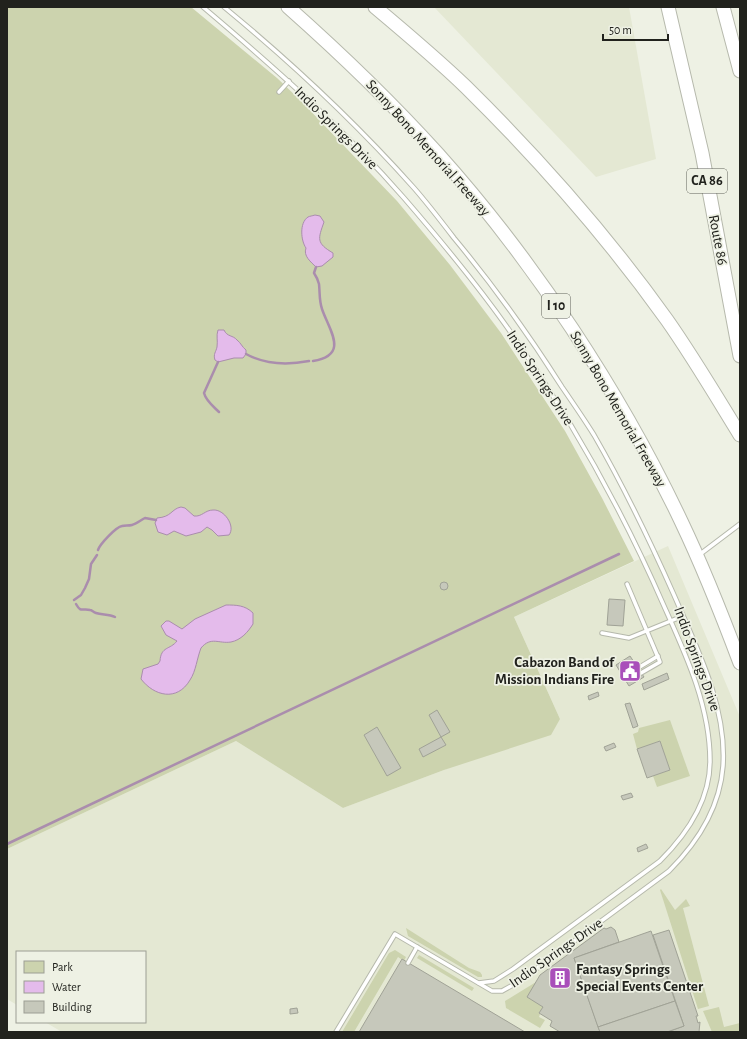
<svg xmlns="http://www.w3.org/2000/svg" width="747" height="1039" viewBox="0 0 747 1039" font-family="'Alegreya Sans',sans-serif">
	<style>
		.built { fill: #e4e8d3 }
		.green { fill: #ccd3ae }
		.water { fill: #e4bbeb; stroke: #aa8dad }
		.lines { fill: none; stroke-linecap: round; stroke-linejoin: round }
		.stream { stroke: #aa8dad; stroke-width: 2.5 }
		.building { fill: #c6c8bb; stroke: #a0a296 }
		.lane-casing { stroke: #b6b9ac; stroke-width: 5.5 }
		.highway-casing { stroke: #b6b9ac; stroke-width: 15 }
		.lane { stroke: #fff; stroke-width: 3.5 }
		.highway { stroke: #fff; stroke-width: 13 }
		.labels { text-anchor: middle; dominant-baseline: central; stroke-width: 3.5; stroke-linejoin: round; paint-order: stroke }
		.shield { fill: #eef1e4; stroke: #5e6059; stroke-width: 1 }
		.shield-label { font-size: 14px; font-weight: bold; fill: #21221d }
		.street-label { font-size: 15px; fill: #21221d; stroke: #eef1e4 }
		.poi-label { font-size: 15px; font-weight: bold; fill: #21221d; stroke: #eef1e4; text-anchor: end }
	</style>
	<rect width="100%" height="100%" fill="#eef1e4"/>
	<!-- built -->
	<g class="built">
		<polygon points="434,7 629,7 656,159 596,177"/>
		<polygon points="668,546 740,717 740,1032 62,1032 45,1022 145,1022 145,952 17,952 17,1005 7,999 7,849 236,741 343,808 444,770 560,719 514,617"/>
	</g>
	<!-- green -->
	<g class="green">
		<polygon points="7,7 191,7 277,78 299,99 397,201 450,265 501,333 565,431 602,498 634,561 514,617 560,719 551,735 444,770 343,808 236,741 7,849"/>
		<polygon points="670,720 690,776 657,787 653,776 670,770 660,741 637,749 633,734 638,732 639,728"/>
		<polygon points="661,889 675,910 686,899 690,906 683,908 709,1006 698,1009 660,890"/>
		<polygon points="406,928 469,968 480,972 482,975 482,977 478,977 408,936"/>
		<polygon points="395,950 406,957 404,961 398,957 354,1032 342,1032 389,953"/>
		<polygon points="419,955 474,988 472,991 417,958"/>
		<polygon points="536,982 543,1007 539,1013 540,1014 539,1017 545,1020 540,1028 506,1008 505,1001"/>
		<polygon points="719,1007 724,1027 740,1023 740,1032 712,1032 703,1011"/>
	</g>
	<!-- water -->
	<g class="water">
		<path d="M315 215 320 216 324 222C318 239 316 243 333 253V257L322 266 316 267C311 262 303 256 306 248 301 241 299 223 308 217 310 216 312 216 315 215Z"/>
		<path d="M218 330H224C227 337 233 335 237 340 241 343 242 347 246 350V354L243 358H234L218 362 215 360C213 354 216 352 217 347 218 340 216 336 218 330Z"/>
		<path d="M181 507 185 508 194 516C202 517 205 510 213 510 224 509 236 526 229 535L218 536 212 530 207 527 201 532 186 536 174 531 167 535 158 532 155 523 157 518C172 517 171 509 181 507Z"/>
		<path d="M226 605C236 605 245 605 253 613V624C248 632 241 640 231 642 219 644 211 636 201 648 197 658 196 671 190 680 177 702 154 696 141 679L143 669 158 664 160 661C161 646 170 650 177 641L166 635 161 626 166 621H169L182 629 195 619Z"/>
	</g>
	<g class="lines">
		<!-- stream -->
		<g class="stream">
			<path d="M246 354C266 365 288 365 309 361"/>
			<path d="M313 361C350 355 329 330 322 309 319 300 320 293 319 284 318 280 316 276 314 273L316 267"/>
			<path d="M218 362 204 393C206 401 213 406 219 412"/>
			<path d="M98 550C100 544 116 527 122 526 125 525 128 526 132 525 136 524 141 520 145 518L156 520"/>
			<polyline points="74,600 81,595 85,588 89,579 91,564 97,555"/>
			<path d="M76 604C81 613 82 608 90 610 92 610 93 612 96 613 102 615 109 614 115 617"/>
			<polyline points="7,844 619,554"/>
		</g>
	</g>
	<!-- building -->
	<g class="building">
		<circle cx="444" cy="586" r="4"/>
		<polygon points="609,599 625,600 623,626 607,625"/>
		<polygon points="630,656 644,677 629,686 616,665"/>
		<polygon points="667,673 669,679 644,690 642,684"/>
		<polygon points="598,692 599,696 589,700 588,696"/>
		<polygon points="630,703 638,726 633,728 625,704"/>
		<polygon points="437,710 450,732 441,737 429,715"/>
		<polygon points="377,727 401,768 387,776 364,735"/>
		<polygon points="441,737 446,745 423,757 419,749"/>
		<polygon points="660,741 670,770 647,778 637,749"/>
		<polygon points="614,743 616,747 606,751 604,747"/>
		<polygon points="631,793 633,797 623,800 621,796"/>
		<polygon points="646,844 648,848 638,852 637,848"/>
		<polygon points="611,927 615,930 619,942 574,958 600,1032 560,1032 550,1026 552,1021 539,1013 543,1007 527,997 540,975 604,928 606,929"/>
		<polygon points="669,930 698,1016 696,1016 698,1023 700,1022 699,1032 667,1032 684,1026 653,935"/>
		<polygon points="651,931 675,1001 598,1027 574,958"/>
		<polygon points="402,959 525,1032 359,1032"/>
		<polygon points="675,1001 684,1026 667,1032 600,1032 598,1027"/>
		<polygon points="297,1008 298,1013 290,1014 290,1009"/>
	</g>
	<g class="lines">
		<!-- lane casing -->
		<g class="lane-casing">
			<g id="lane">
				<path d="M203 7C274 67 343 128 404 198 442 242 481 289 514 337 573 422 623 512 664 606 686 655 710 706 710 761 710 800 687 834 660 861L513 969 494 981 479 983"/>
				<path d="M224 7C292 63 356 123 414 188 428 204 441 221 454 238 493 285 529 335 562 387 573 403 584 419 594 435 624 487 650 541 674 595 697 648 727 707 723 766 720 807 697 843 669 871L520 981 502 991H492L395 934 336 1032"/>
				<polyline points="279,92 289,81"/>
				<polyline points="699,555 740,524"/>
				<polyline points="627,584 660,662 641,673"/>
				<polyline points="602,633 629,638 683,616"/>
				<polyline points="638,668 658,656"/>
				<polyline points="408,963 417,947"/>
			</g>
		</g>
		<!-- highway casing -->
		<g class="highway-casing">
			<g id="highway">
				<path d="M288 7C341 54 391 102 438 154 533 260 620 392 681 521 703 567 722 615 740 663"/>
				<path d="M375 7C406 33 437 59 466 87 539 159 607 236 667 320 693 357 716 396 740 435"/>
				<polyline points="668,7 702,153 740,356"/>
				<polyline points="723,7 740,71"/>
			</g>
		</g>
		<!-- lane -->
		<use href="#lane" class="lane"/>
		<!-- highway -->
		<use href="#highway" class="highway"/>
	</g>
	<!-- icons -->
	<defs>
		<g id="civic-square" transform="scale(1.15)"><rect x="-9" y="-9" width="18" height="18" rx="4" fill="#a94fba" stroke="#eef1e4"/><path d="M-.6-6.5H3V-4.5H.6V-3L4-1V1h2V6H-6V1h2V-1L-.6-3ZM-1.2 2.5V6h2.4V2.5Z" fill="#fff"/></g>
		<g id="building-square" transform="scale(1.15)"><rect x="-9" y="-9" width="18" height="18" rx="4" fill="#a94fba" stroke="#eef1e4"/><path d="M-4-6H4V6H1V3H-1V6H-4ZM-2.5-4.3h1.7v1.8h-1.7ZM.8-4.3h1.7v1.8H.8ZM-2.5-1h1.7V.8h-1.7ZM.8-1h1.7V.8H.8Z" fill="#fff"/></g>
	</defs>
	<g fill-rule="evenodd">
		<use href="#civic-square" x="630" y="671"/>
		<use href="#building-square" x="560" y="978"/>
	</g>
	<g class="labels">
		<!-- shield labels -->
		<g class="shield">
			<rect x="687" y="169" width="40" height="24" rx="3"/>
			<rect x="542" y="294" width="28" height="24" rx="3"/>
		</g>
		<g class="shield-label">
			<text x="707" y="181">CA 86</text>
			<text x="556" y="306">I 10</text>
		</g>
		<!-- street labels -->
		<g class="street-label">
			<text transform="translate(336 128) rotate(45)">Indio Springs Drive</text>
			<text transform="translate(428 148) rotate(48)">Sonny Bono Memorial Freeway</text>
			<text transform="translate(718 240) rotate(79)">Route 86</text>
			<text transform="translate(540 378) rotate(57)">Indio Springs Drive</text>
			<text transform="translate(618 409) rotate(60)">Sonny Bono Memorial Freeway</text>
			<text transform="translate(697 659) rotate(70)">Indio Springs Drive</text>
			<text transform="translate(556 953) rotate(-35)">Indio Springs Drive</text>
		</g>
		<!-- poi labels -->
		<g class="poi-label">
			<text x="614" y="662">Cabazon Band of<tspan x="614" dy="17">Mission Indians Fire</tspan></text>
			<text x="576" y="969" text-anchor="start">Fantasy Springs<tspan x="576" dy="17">Special Events Center</tspan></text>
		</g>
	</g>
	<!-- border -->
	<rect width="747" height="1039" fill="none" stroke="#21221d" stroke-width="16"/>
	<!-- legend -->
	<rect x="16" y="951" width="130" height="72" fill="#eef1e4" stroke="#9c9e94"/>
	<rect x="24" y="961" width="20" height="12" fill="#ccd3ae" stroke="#9c9e94"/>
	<text x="52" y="971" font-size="12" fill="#21221d">Park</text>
	<rect x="24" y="981" width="20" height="12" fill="#e4bbeb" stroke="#9c9e94"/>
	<text x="52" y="991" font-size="12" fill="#21221d">Water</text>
	<rect x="24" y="1001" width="20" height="12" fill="#c6c8bb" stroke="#9c9e94"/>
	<text x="52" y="1011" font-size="12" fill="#21221d">Building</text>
	<!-- scale -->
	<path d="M603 34v6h65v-6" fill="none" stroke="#21221d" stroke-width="2"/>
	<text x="609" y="34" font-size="12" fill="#21221d" stroke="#eef1e4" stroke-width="3" paint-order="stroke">50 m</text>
</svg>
